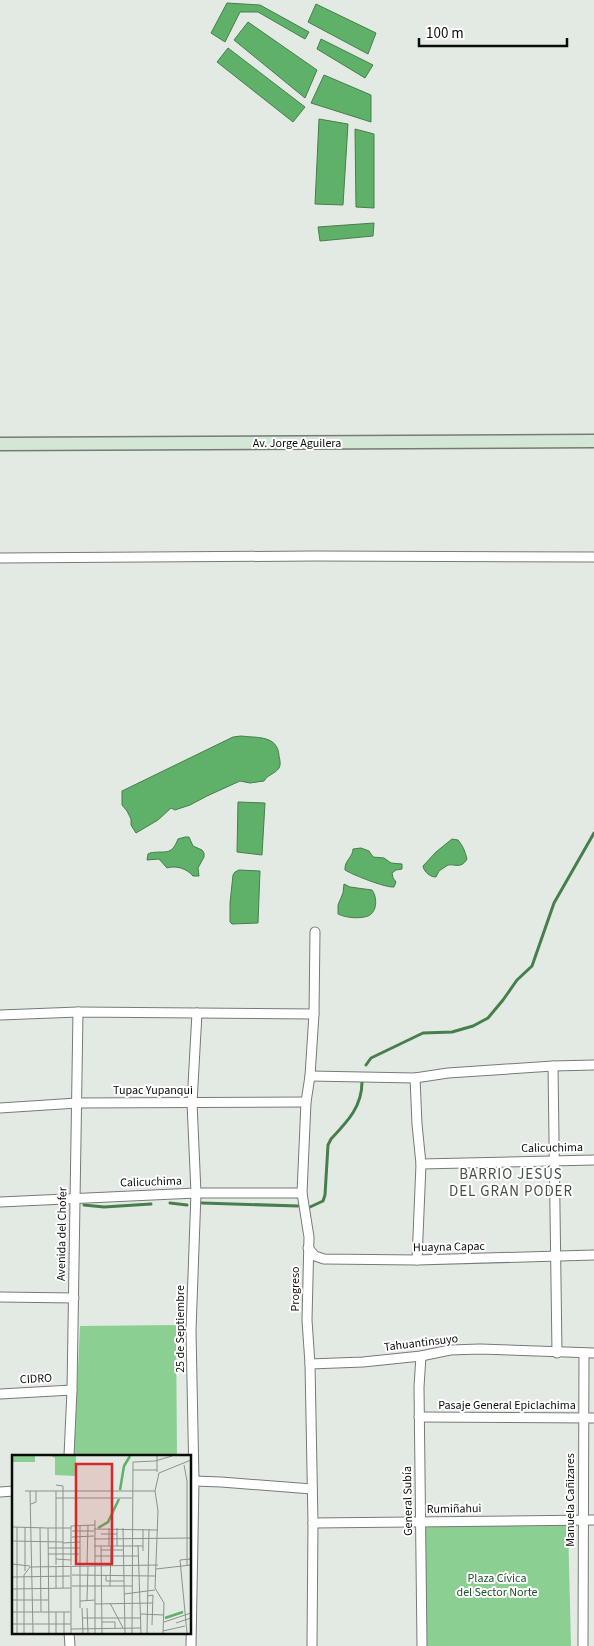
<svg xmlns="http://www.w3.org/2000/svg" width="594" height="1646" viewBox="0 0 594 1646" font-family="'Source Sans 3',sans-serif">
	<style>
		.green { fill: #8ccf93 }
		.water { fill: #5fb069; stroke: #467f4c }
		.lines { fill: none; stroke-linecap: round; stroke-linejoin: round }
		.stream { stroke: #467f4c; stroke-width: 3 }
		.street-casing { stroke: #767b76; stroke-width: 11 }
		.secondary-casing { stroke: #767b76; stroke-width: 15 }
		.street { stroke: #fff; stroke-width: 9 }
		.secondary { stroke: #d4e6d6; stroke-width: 12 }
		.labels { text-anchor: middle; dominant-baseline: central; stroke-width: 4; stroke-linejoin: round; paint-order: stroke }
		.street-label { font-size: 12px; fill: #0a0c0a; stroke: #fff }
		.park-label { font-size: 12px; fill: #1b5426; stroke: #fff }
		.quarter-label { font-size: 15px; letter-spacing: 1px; fill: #494e49; stroke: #fff }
		.inset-river { fill: none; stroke: #5fb069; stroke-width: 2.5 }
		.inset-road { fill: none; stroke: #8c918d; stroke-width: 1 }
		.view { fill: #d62828; fill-opacity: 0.15; stroke: #d62828; stroke-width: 2.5 }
		.inset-edge { fill: none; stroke: #0a0c0a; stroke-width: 2.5 }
	</style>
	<rect width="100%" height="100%" fill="#e3eae4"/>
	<!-- green -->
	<g class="green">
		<polygon points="176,1325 177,1456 74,1456 80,1326"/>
		<polygon points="568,1523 571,1646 425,1646 422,1525"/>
	</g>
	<!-- water -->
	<g class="water">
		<polygon points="227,3 260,5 309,32 305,39 258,12 240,12 225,42 211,33"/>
		<polygon points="316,4 376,33 368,54 308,22"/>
		<polygon points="248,22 317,70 305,98 234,40"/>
		<polygon points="321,39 373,65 365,78 317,49"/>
		<polygon points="228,48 305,107 293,122 217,62"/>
		<polygon points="324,75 371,95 371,122 311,103"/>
		<polygon points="319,119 348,124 343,205 315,204"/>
		<polygon points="355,129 374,134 374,208 356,207"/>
		<polygon points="374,223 373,236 320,241 318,227"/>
		<path d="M241 736C257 738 278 735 279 756 280 760 281 765 279 768 275 774 267 775 264 781L250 783 240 781 207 796 190 805 175 810 171 808 158 820 136 833 131 825V819L127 811 122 805V791L233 737Z"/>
		<polygon points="238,802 265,803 262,855 237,852"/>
		<path d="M185 837H189L193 846 202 850 204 853V857L198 868 199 876H193C187 869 177 865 167 868L159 859 147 860 148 854 150 853C165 850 171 857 178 839Z"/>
		<path d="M452 839 458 840C463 846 465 851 467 859 461 869 456 864 448 865L439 871 436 877C430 877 424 872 423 866L436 852Z"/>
		<path d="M361 848 369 851 373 857 384 858 391 863 402 864V869L396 870 392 873 393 878 396 882 394 887C386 888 353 875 345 870 344 861 353 857 353 849Z"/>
		<polygon points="239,870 260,871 258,923 232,924 230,922 230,903 233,875 235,872"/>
		<path d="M344 884 350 887 372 890C377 896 378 912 368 916 360 919 346 918 338 914V905L343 893Z"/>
	</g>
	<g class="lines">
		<!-- stream -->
		<g class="stream">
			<polyline points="366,1065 371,1058 423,1033 452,1032 473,1026 488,1018 503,1000 517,980 532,966 554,903 594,833"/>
			<polyline points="170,1203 187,1205"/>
			<polyline points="202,1203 298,1206"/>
			<polyline points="84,1205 104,1207 151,1204"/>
			<path d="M310 1207 323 1201 325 1195 328 1145 331 1139C347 1122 362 1107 362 1082"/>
		</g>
		<!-- street casing -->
		<g class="street-casing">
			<g id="street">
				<polyline points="0,558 314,556 594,557"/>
				<polyline points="0,1015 78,1012 314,1014"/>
				<polyline points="553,1066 557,1353"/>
				<polyline points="310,1076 415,1078 448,1073 553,1066 594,1065"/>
				<polyline points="415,1078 417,1124 421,1164 417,1260"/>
				<polyline points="0,1108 77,1103 306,1102"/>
				<polyline points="421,1164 594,1160"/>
				<polyline points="0,1202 196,1193 302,1193"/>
				<polyline points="308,1248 315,1256 324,1259 417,1260 594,1255"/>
				<polyline points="0,1297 74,1298"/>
				<polyline points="421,1356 419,1387 422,1646"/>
				<polyline points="310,1364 363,1362 421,1356 450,1350 480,1349 594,1353"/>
				<polyline points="0,1394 72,1390"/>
				<polyline points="419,1417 594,1418"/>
				<polyline points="69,1456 72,1390 78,1012"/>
				<polyline points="194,1481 221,1482 312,1489"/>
				<polyline points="0,1492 14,1491"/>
				<polyline points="313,1523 594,1520"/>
				<polyline points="69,1632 70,1646"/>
				<polyline points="191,1646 194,1481 191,1330 196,1193 192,1103 197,1013"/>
				<polyline points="312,1646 313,1523 310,1364 307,1320 309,1237 302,1193 306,1102 310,1076 314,1014 315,932"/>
				<polyline points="583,1646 584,1353"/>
			</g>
		</g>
		<!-- secondary casing -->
		<g class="secondary-casing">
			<polyline id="secondary" points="0,444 594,441"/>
		</g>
		<!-- street -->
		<use href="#street" class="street"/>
		<!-- secondary -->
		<use href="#secondary" class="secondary"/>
	</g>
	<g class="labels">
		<!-- street labels -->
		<g class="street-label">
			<text x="297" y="443">Av. Jorge Aguilera</text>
			<text x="153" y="1090">Tupac Yupanqui</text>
			<text transform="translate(552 1148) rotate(-1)">Calicuchima</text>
			<text transform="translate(151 1182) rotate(-2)">Calicuchima</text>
			<text transform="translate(62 1234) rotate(-89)">Avenida del Chofer</text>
			<text transform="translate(449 1247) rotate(-1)">Huayna Capac</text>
			<text transform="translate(295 1289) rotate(-90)">Progreso</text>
			<text transform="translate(180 1329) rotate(-90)">25 de Septiembre</text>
			<text transform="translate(421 1343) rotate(-7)">Tahuantinsuyo</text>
			<text transform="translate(36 1379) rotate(-3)">CIDRO</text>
			<text x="507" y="1405">Pasaje General Epiclachima</text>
			<text transform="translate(570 1500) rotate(-90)">Manuela Cañizares</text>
			<text transform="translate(408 1501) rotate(-91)">General Subía</text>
			<text transform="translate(454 1509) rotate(-1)">Rumiñahui</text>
		</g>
		<!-- park labels -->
		<g class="park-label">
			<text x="497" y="1578">Plaza Cívica<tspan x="497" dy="14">del Sector Norte</tspan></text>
		</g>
		<!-- quarter labels -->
		<g class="quarter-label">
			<text x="511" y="1174">BARRIO JESÚS<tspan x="511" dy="17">DEL GRAN PODER</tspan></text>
		</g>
	</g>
	<!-- overview -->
	<g transform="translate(12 1455)">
		<rect width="179" height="179" fill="#e3eae4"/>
		<path d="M0 1H23V7H0ZM39 1H64V21L43 20V3Z" fill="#8ccf93"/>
		<path class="inset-river" d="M108 35 112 11 118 1M86 73 96 67 107 44M153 163 171 157"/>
		<path class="inset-road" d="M145 1V17M172 10 175 26V110M121 15H145M44 30 51 31V133M13 36H143M18 36 21 178M44 36V110M44 43H120M19 49 24 47V36M83 65V178M0 72 36 73 37 178M28 72 29 157M36 73H59M97 73V91M105 73V91M111 73 113 178M82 74 146 75M60 76H82M89 79H105M60 82 82 81M82 84 179 83M0 86 51 87M51 88 68 87M126 90 129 178M82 91H131M89 91 90 178M36 93H68M89 95H111M131 96V74M36 99H67M83 101H126M44 104 59 105M0 109 18 111M59 110V71L83 70M75 110 76 70M44 112V133M59 112V178M144 114 179 110M13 116V72M60 120 143 121M94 120V126H112M0 122 58 121M60 131H120M98 131 99 91M0 134 59 133M112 139 143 135M135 141 141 140 140 170M0 145H37M75 145 76 111M68 146 83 145M98 148 111 173M83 149 141 148M68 153V70M70 153 71 178M75 153 76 178M0 157H58M52 157V178M129 159 152 160M70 163H129M90 167H103V173M152 167 179 158M164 168 179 163M0 169H59M59 174 129 173M151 176 173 171M5 178V72M12 178V120L18 112 146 110M44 178V157M120 178 121 7 143 6 160 1M135 178 137 74M151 178 152 148 143 133 146 56 143 36 147 18 179 5M175 178 168 105 178 104"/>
		<path class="view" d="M64 9H100V109H64Z"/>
		<rect width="179" height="179" class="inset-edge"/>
	</g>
	<!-- scale -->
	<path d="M419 38v8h148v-8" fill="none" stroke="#0a0c0a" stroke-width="2.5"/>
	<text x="426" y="38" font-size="15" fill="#0a0c0a" stroke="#ffffff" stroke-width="4" paint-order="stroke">100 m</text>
</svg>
